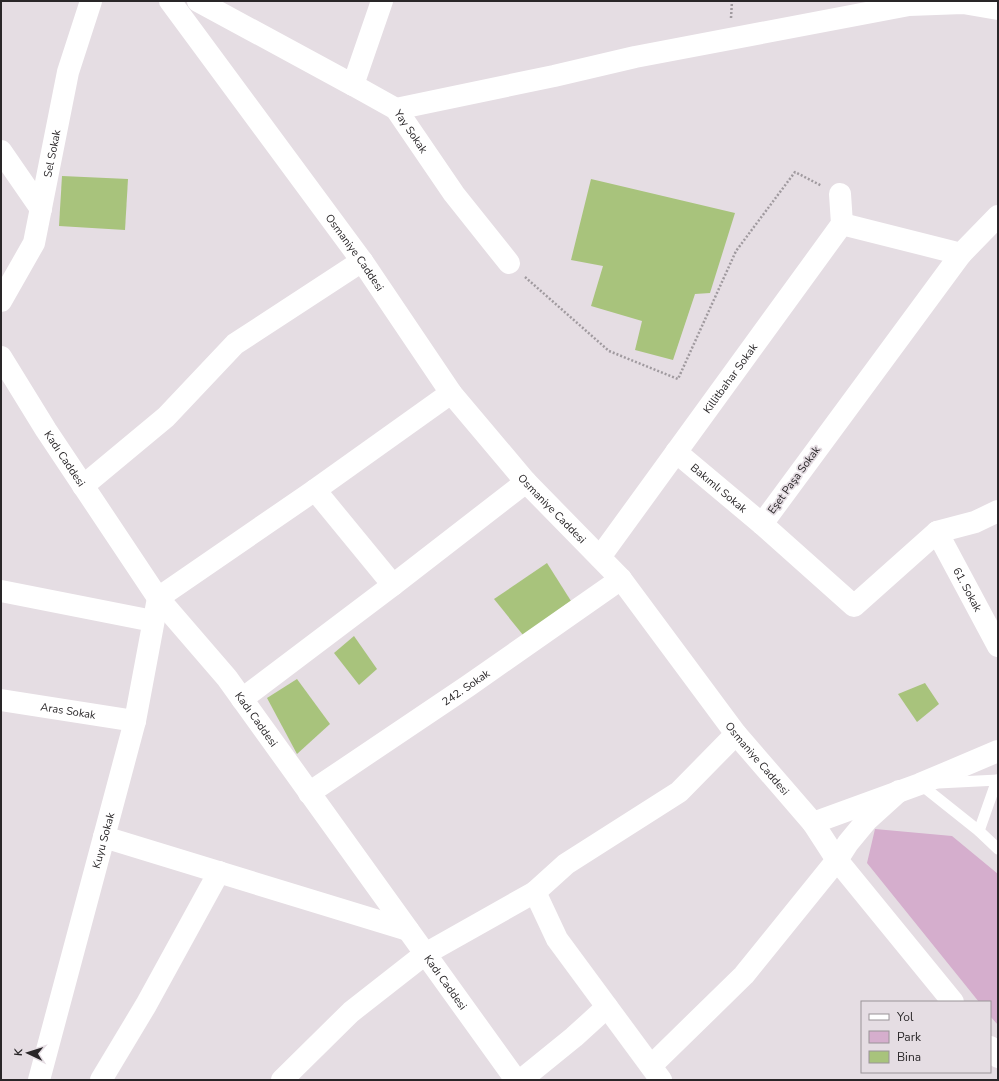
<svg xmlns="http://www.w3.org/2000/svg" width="999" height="1081" viewBox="0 0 999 1081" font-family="'Nunito Sans',sans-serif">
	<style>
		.green { fill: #d5aecd }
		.building { fill: #a8c37c }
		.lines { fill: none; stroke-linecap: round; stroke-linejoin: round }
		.path { stroke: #a09a9f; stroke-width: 2.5; stroke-dasharray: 2 2; stroke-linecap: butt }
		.service { stroke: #fff; stroke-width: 11 }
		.minor { stroke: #fff; stroke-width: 22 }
		.tertiary { stroke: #fff; stroke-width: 22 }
		.labels { text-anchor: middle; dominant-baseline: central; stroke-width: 3.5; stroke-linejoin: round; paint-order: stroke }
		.street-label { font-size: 11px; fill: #292628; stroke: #e5dde3 }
	</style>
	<rect width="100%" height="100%" fill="#e5dde3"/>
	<!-- green -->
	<polygon class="green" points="875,829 952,836 998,874 998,1025 990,1016 990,1002 979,1002 867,863"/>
	<!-- building -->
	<g class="building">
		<polygon points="62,176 128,179 125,230 59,226"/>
		<polygon points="591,179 735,213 710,293 695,294 673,360 635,350 642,321 591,306 603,266 571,260"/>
		<polygon points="547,563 571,601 523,635 494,599"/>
		<polygon points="354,636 377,669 359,685 334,653"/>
		<polygon points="297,679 330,724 297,754 267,698"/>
		<polygon points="925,683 939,704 917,722 898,694"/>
	</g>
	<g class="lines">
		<!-- path -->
		<g class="path">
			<polyline points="731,18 732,1"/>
			<polyline points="525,277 609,351 678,379 736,251 795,172 822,186"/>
		</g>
		<!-- service -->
		<g class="service">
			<polyline points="938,783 998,780"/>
			<polyline points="920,784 979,831 998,849"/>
			<polyline points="979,831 997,780"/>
		</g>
		<!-- minor -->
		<g class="minor">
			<polyline points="198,1 353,85"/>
			<path id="s1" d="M382 1 353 85 396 109 454 194 509 263"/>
			<polyline points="396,109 554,76 635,57 909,5 963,3 998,9"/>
			<polyline points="1,151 41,209"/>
			<polyline points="842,224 961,254 998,216"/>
			<polyline points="961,254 762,524 854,606 937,532 975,522 998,511"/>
			<path id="s2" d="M1 301 34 243 68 72 91 1"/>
			<path id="s3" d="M676 452 762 524"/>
			<polyline points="83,486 166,417 235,344 362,261"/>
			<path id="s4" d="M937 532 998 646"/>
			<path id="s5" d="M600 557 842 224 840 194"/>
			<polyline points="393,585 315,490 451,393"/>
			<polyline points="1,591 153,621"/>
			<polyline points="242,699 393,585 526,482"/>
			<path id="s6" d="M1 700 135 721"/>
			<path id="s7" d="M309 793 468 686 621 579"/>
			<polyline points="813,823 920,784 998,751"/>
			<polyline points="104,837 408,930"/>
			<polyline points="535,892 557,939 661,1080"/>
			<polyline points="651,1066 744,975 837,860 848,843 867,820 899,791"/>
			<path id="s8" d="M39 1080 135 721 158 598 315 490"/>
			<polyline points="101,1080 146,1005 219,872"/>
			<polyline points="282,1080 351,1012 425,954 535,892 566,864 679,792 736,734"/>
			<polyline points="521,1080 574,1037 607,1007"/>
		</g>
		<!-- tertiary -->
		<g class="tertiary">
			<path id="s9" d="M170 1 362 261 451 393 526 482 621 579 736 734 813 823 837 860 953 1002"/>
			<path id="s10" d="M1 357 46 430 158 598 227 678 516 1080"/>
			<polyline points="990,1047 998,1057"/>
		</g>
	</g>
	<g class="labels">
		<!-- street labels -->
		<g class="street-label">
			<text stroke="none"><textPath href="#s1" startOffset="165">Yay Sokak</textPath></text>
			<text stroke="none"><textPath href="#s2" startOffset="158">Sel Sokak</textPath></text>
			<text stroke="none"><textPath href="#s9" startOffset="312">Osmaniye Caddesi</textPath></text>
			<text stroke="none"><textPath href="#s5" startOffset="221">Killitbahar Sokak</textPath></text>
			<text stroke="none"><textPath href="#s10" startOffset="120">Kadı Caddesi</textPath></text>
			<text transform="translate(794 480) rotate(-54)">Eşet Paşa Sokak</text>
			<text stroke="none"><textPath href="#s3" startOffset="56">Bakımlı Sokak</textPath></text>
			<text stroke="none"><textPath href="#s9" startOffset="636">Osmaniye Caddesi</textPath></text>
			<text stroke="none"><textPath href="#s4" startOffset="65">61. Sokak</textPath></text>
			<text stroke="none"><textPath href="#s7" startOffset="189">242. Sokak</textPath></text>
			<text stroke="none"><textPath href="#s6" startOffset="68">Aras Sokak</textPath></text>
			<text stroke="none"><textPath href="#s10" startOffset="444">Kadı Caddesi</textPath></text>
			<text stroke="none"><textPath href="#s9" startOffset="960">Osmaniye Caddesi</textPath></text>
			<text stroke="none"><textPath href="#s8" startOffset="248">Kuyu Sokak</textPath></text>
			<text stroke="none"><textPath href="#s10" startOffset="768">Kadı Caddesi</textPath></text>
		</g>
	</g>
	<!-- border -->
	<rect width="999" height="1081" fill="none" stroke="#292628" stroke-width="4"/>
	<!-- legend -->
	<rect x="861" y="1001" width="130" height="72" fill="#e5dde3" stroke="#9a9498"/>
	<rect x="869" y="1014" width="20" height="6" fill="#ffffff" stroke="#9a9498"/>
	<text x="897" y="1021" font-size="12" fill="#292628">Yol</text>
	<rect x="869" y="1031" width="20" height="12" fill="#d5aecd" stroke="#9a9498"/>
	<text x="897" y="1041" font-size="12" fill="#292628">Park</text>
	<rect x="869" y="1051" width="20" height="12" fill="#a8c37c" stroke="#9a9498"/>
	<text x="897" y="1061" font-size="12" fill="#292628">Bina</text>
	<!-- north arrow -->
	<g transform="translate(28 1053) rotate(274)" stroke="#e5dde3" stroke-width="3" paint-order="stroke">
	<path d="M0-3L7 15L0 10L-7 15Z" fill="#292628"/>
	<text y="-6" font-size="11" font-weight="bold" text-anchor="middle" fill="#292628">K</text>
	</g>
</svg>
